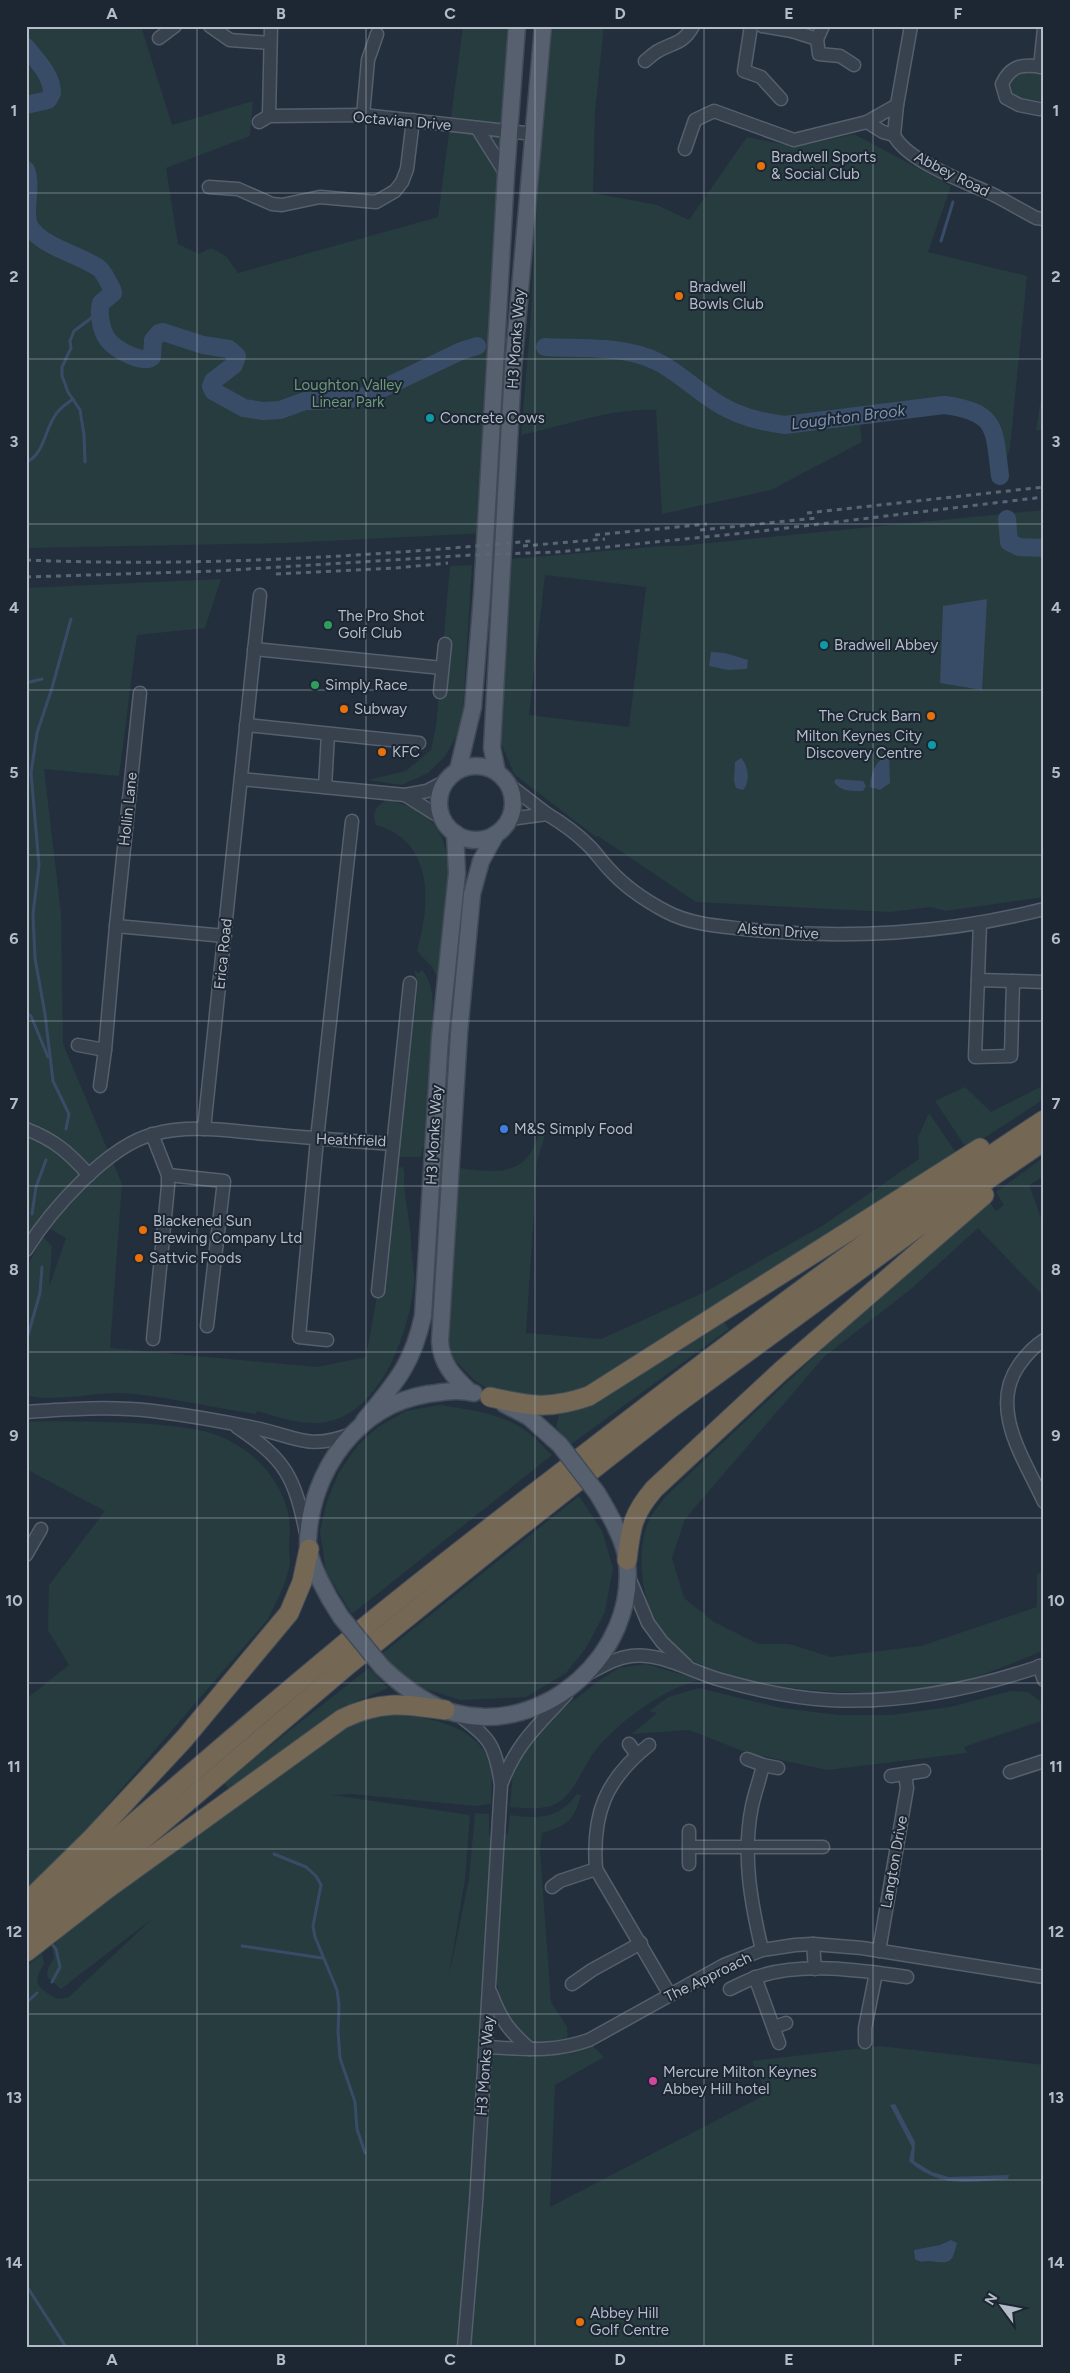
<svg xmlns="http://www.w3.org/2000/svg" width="1070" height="2373" viewBox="0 0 1070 2373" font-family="Figtree,sans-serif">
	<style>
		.green { fill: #263c3f; fill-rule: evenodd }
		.water { fill: #394c67 }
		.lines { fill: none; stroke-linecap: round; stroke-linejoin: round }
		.stream { stroke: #394c67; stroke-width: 3 }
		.river { stroke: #394c67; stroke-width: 18 }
		.minor-casing { stroke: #565f6c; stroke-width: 15 }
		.major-casing { stroke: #414a57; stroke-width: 19 }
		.highway-casing { stroke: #434c59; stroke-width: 21 }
		.minor { stroke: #38414e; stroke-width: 12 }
		.major { stroke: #56606e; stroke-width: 16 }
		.highway { stroke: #746855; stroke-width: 19 }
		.rail { stroke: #5a6575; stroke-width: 3; stroke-dasharray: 5 5; stroke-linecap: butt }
		.major-bridge-casing { stroke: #414a57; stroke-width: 19; stroke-linecap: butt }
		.major-bridge { stroke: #56606e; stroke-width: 16 }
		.grid { fill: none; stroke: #b4bcc9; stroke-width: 1; stroke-opacity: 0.55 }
		.food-dot { fill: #e8710a; stroke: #1d2633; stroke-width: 2 }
		.culture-dot { fill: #0f9aa8; stroke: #1d2633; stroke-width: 2 }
		.leisure-dot { fill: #2e9e5b; stroke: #1d2633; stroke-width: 2 }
		.shop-dot { fill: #3f7fe0; stroke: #1d2633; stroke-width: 2 }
		.hotel-dot { fill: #d1479c; stroke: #1d2633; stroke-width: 2 }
		.labels { text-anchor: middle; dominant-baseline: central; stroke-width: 4; stroke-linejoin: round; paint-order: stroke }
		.street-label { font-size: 15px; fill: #b4bcc9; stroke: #1d2633 }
		.poi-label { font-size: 15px; fill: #b4bcc9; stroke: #1d2633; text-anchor: start }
		.park-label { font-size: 15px; fill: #6b9a76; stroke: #1d2633 }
		.water-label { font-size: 16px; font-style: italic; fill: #7c92b1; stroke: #1d2633 }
		.neatline { fill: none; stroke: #b4bcc9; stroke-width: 2 }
		.grid-label { font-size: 16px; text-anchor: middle; font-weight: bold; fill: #b4bcc9 }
	</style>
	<rect width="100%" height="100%" fill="#242f3e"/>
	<!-- green -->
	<g class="green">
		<polygon points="26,26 141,26 172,125 253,101 250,136 166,168 178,244 199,254 211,248 226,256 238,273 438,217 463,26 517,26 487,533 287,543 26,548"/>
		<path d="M544 26H604L595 111 593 193 657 205 689 220 747 137 796 147 854 134 951 186 928 252 1027 276 1010 448 1000 476C998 460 999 441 992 427 975 391 890 411 859 416L862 442 771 490 662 514 656 410C610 408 566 426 521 435L531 316 534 243 526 331H518Z"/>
		<polygon points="1022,68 1044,70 1044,107 1009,96 1005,85"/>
		<polygon points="1044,378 1044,431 1036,430"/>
		<path d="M1044 510V897L945 911 931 907 890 912 696 902 598 836 596 837 514 774 500 740 510 559 664 546H679ZM545 575 646 587 629 727 529 715Z"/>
		<polygon points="472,565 462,726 446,755 428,773 402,785 368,780 406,771 431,750 436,726 450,566"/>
		<path d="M221 579 205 628 137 635 119 776 44 769 61 913 63 1044 122 1184 110 1348 317 1367 366 1357 378 1291 396 1168 403 1167C405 1172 404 1175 404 1181 405 1201 410 1221 411 1242 411 1255 415 1270 414 1284 409 1334 378 1422 316 1423 296 1424 276 1416 257 1411L256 1414C212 1408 167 1396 122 1393 98 1392 47 1403 26 1395V1268L43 1237 52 1246 49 1287 66 1238 51 1229H39L26 1250V588Z"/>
		<path d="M387 800C452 812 452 860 447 915 445 938 443 961 440 983L432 967 417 951C431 904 434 841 376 825 372 812 375 807 387 800Z"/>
		<path d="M414 970 419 973 422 970C431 981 432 991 433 1005L426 1146H423L421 1157H398L418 983Z"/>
		<polygon points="1044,1085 1044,1099 967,1149 935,1101 965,1087 991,1112"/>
		<path d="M929 1113 957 1154 585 1387 551 1398 492 1391 475 1381 453 1358 448 1339V1272L456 1236 453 1188 457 1187 459 1168C482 1171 511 1176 527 1158 533 1151 536 1141 540 1133L545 1135 537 1161 526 1333 601 1339 705 1292 822 1226 919 1159 918 1137Z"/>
		<path d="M1044 1157V1176L1029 1185 1044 1226V1297L978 1228 911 1289 824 1357 685 1519 672 1558 684 1598 714 1622 758 1644H789L831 1657 921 1646 1037 1607V1574L1044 1572V1650C1012 1664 977 1678 944 1686 876 1700 751 1693 690 1659 667 1646 654 1625 647 1600 640 1577 639 1548 647 1525 651 1515 659 1505 666 1496L859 1315 988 1200 996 1211 1004 1205 996 1192Z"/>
		<polygon points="722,1319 729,1329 570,1445 556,1427 560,1411"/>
		<path d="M440 1405C471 1410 503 1413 529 1433 537 1439 544 1448 552 1455L352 1614 326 1572 320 1531 327 1501 339 1472 358 1445 378 1427 406 1411Z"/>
		<path d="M48 1421C97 1422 152 1421 199 1430 243 1439 281 1473 289 1518 291 1527 289 1538 289 1548 289 1553 290 1558 290 1563 287 1583 276 1602 268 1619L73 1845 26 1891V1699L69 1665 48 1630 49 1585 105 1511 26 1469V1422Z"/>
		<polygon points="579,1496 602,1531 613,1568 605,1612 586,1648 566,1673 526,1697 460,1700 420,1687 394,1667 383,1653"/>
		<path d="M646 1664 701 1680C666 1686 612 1726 592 1755 582 1770 575 1791 559 1802 545 1811 527 1808 510 1807L513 1770 528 1740 555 1715 600 1680 619 1668Z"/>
		<polygon points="369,1668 388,1688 344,1707 229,1790 224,1782"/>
		<polygon points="699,1688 781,1708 839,1715 891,1715 950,1707 1011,1691 1028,1692 1040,1701 1044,1720 964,1747 967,1753 827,1770 748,1753 689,1730 632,1734 657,1713 649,1711 668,1697"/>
		<path d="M388 1714C423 1716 480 1724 490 1765 493 1777 491 1791 491 1804L475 1806 352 1794 332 1795 470 1815 465 1879 448 1981 469 1879 475 1813 489 1814V1836L493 1837 486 2047 592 2045 604 2057 555 2085 550 2207 767 2094 752 2061 880 2046 1044 2065V2347H26V1967L42 1953 44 1964C30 1985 40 1989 58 1999L69 1997 153 1918 61 1989 47 1977 48 1968 54 1958 52 1948 57 1941 77 1923 297 1758 364 1715Z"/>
		<path d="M577 1794 581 1795C574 1821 567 1826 542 1833L540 1851 551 2002 567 2027 568 2043 539 2044 528 2042 503 2014 496 1978 504 1835 508 1834 510 1815C538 1819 559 1819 577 1794Z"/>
	</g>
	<!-- water -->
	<g class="water">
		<polygon points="987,599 982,690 940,683 943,606"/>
		<polygon points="711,652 725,653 748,660 747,669 728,670 709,666"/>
		<path d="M889 754 890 783 880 790 870 787C871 772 875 761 889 754Z"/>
		<path d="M741 758C748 765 751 781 743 790L736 788 734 781 735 762Z"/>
		<path d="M836 779 863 781 866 786 863 791C852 791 841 792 834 782Z"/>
		<path d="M895 2104 915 2142 914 2161 932 2172 949 2177 1009 2175 1008 2179C969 2182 941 2189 909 2161L912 2147 890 2105Z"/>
		<path d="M951 2240 957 2243C952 2263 951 2264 930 2261 924 2261 921 2263 915 2259L914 2250 940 2245Z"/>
	</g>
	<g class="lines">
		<!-- stream -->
		<g class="stream">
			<polyline points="941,241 953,202"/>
			<path d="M26 462C42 457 45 432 53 419 57 410 65 405 73 399"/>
			<polyline points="85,462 84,435 80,410 68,392 62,376 62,367 71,348 70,341 74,331 98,313"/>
			<polyline points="26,683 42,679"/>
			<polyline points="26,866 26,873"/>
			<polyline points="26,1013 31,1016 48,1057"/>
			<polyline points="66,1129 69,1114 53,1081 45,1014 35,958 33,914 39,865 31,773 37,733 52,688 71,619"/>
			<polyline points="32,1214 36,1187 46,1160"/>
			<polyline points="26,1342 40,1293 42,1267"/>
			<polyline points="274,1854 306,1867 316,1876 321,1885 313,1926 315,1937 337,1990 339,2005 338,2032 340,2058 355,2102 357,2129 365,2153"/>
			<polyline points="50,1942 56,1949 60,1967 52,1982"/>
			<polyline points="242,1946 322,1958"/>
			<polyline points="26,2003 37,1993"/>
			<polyline points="26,2285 66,2347"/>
		</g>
		<!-- river -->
		<g class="river">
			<path d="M26 47C37 61 52 75 52 93L48 100 26 105"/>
			<path d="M26 170C33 188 22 214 30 227 42 247 82 255 100 269 104 273 109 283 112 289L113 293 101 303C98 313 101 331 108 340 115 349 143 365 152 357L153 340 159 333 163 332 203 345 229 349 237 356 234 365 213 381 211 386 213 391 244 408 263 411 280 410 305 401 346 400 369 395 461 351 477 346"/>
			<path d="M545 347C581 349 625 345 658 362 676 371 693 387 711 399 733 415 759 422 785 425L944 405C998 412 994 429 1000 476"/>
			<polyline points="1007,519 1009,542 1019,547 1044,548"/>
		</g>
		<!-- minor casing -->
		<g class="minor-casing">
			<g id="minor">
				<polyline points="210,26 230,40 270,43"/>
				<polyline points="751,26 744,71 761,77 781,99"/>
				<polyline points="762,26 792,31"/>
				<polyline points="793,26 792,31 817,39 819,54 840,56 854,65"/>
				<polyline points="159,38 175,26"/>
				<polyline points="817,39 823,26"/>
				<path d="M645 61C649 58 654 53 658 51 674 42 683 44 693 26"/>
				<polyline points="1040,67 1044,29"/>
				<path d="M1039 109 1019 105 1006 98 1002 84C1011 64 1024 64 1044 67"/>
				<polyline points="363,115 368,60 377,34"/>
				<polyline points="269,116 271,26"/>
				<polyline points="259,122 269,116 363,115 534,134"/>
				<polyline points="867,122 897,105"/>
				<polyline points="477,128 506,174"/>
				<polyline points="894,135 897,105 911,26"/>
				<path d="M685 149 695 120 714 111 794 140 867 122 883 132 894 135C907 162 969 183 996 196 1009 203 1023 211 1036 218L1044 219"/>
				<polyline points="209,187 238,189 272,204 282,205 320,197 376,202 395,191 402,182 407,169 413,120"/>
				<polyline points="254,649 442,668"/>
				<polyline points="440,692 445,644"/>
				<polyline points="246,725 419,743"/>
				<polyline points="241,779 405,795 427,791 446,781"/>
				<polyline points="508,784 547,814 510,819"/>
				<polyline points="325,787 328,734"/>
				<polyline points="405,795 443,819"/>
				<path d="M547 814C562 823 575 832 587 844 595 851 601 861 609 869 625 887 646 901 667 912 690 924 718 926 744 929 843 940 947 934 1044 909"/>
				<polyline points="980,923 975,1057 1011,1056 1013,981 1044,982"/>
				<polyline points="116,926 140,693"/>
				<polyline points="978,980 1013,981"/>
				<polyline points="78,1045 105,1050"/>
				<polyline points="100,1086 105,1050 116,926 225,936"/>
				<path d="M26 1129C55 1140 69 1153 89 1175"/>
				<polyline points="204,1129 260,595"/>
				<polyline points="152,1134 168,1175 168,1186 153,1339"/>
				<polyline points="168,1175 224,1181 207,1326"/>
				<path d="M26 1250C50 1211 108 1145 154 1134 191 1124 229 1131 267 1134 309 1138 351 1141 393 1144"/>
				<polyline points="378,1291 410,983"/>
				<polyline points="327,1340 299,1337 317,1139 352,821"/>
				<path d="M1044 1340C1033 1347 1026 1355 1019 1365 988 1409 1025 1460 1044 1502"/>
				<path d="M26 1412C68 1409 111 1406 153 1411 186 1415 221 1421 255 1428 295 1436 308 1451 351 1434"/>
				<path d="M237 1427C286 1460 294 1476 306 1533"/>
				<polyline points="26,1555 41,1529"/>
				<polyline points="628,1575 648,1623 662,1642 687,1666"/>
				<polyline points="1039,1666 1044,1680"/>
				<path d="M589 1673C603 1666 615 1658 631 1656 661 1652 692 1672 721 1680 756 1690 793 1698 829 1700 903 1704 974 1689 1044 1665"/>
				<path d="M456 1713C489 1738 495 1742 501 1785L476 2203 464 2347"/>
				<polyline points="629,1744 637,1755"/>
				<path d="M649 1745C605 1780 592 1814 596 1869L670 1995"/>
				<path d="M747 1759 763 1765C760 1779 755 1792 752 1806 742 1855 751 1903 762 1950"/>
				<polyline points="763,1765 778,1768"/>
				<polyline points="1010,1772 1044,1761"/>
				<polyline points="891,1776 924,1771"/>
				<path d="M502 1782C517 1743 539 1724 566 1695"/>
				<polyline points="689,1847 823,1847"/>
				<polyline points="689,1864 689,1831"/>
				<polyline points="552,1887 560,1881 596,1869"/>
				<polyline points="813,1944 815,1969"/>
				<polyline points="879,1951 907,1788 905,1774"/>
				<polyline points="755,1977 779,2043"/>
				<polyline points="572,1984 592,1970 641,1943"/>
				<path d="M730 1989C738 1985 746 1981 754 1978 799 1961 861 1970 907 1977"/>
				<path d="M491 1993C501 2020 509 2031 530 2049"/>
				<polyline points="774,2027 786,2023"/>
				<polyline points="865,2042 865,2028 876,1973"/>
				<path d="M486 2047C525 2049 551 2053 589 2040L724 1965 762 1950 795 1945 813 1944 862 1948 1044 1977"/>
			</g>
		</g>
		<!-- major casing -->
		<g class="major-casing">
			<g id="major">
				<circle cx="476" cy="803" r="37"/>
				<polyline points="458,770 473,707 482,595 506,174 517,26"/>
				<polyline points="497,772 492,748 513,369 543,26"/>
				<path d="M470 1392C454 1377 441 1364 440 1341L459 1033 472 894 481 861 496 834"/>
				<polyline points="504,1404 529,1417 560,1445"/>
				<path d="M364 1421C395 1383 412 1366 423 1316L440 1037 457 873 455 833"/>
				<path d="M341 1617C329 1599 307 1561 308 1540 311 1470 358 1405 428 1394 444 1392 458 1389 474 1393"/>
				<path d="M382 1667C402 1686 428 1706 455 1713 545 1736 637 1653 627 1562 625 1541 608 1511 597 1493"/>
			</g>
		</g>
		<!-- highway casing -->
		<g class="highway-casing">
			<g id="highway">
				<path d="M490 1397C530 1406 549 1410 589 1396L980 1148"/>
				<path d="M627 1560C631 1527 632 1515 654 1489L781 1371 984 1195"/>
				<polyline points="35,1894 92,1838 184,1739 289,1613 302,1582 309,1549"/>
				<path d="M26 1917C129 1827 232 1737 337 1650 425 1576 517 1507 607 1437 750 1327 893 1219 1044 1120"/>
				<polyline points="26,1939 349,1664 504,1539 671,1408 915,1229 1044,1141"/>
				<path d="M26 1952 107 1889 342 1719C381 1700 403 1704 445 1710"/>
			</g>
		</g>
		<!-- minor -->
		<use href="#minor" class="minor"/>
		<!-- major -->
		<use href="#major" class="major"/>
		<!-- highway -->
		<use href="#highway" class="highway"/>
		<!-- rail -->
		<g class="rail">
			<polyline points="807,513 1044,487"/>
			<polyline points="700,530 817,518"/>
			<polyline points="595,535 707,524"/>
			<polyline points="523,546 605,539"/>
			<path d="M26 560C194 567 363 557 531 541"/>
			<polyline points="276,574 396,568 448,563"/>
			<polyline points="26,577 216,571 472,555 557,552 745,533 1044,497"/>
		</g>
		<!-- major-bridge casing -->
		<g class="major-bridge-casing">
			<g id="major-bridge">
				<polyline points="560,1445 597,1493"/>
				<polyline points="341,1617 382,1667"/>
			</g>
		</g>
		<!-- major-bridge -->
		<use href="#major-bridge" class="major-bridge"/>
	</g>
	<!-- grid -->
	<path class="grid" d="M197 26V2347M366 26V2347M535 26V2347M704 26V2347M873 26V2347M26 193H1044M26 359H1044M26 524H1044M26 690H1044M26 855H1044M26 1021H1044M26 1186H1044M26 1352H1044M26 1518H1044M26 1683H1044M26 1849H1044M26 2014H1044M26 2180H1044"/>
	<!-- markers -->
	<g class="food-dot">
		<circle cx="761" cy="166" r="5"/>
		<circle cx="679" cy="296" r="5"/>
		<circle cx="344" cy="709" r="5"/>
		<circle cx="931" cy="716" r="5"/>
		<circle cx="382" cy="752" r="5"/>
		<circle cx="143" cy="1230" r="5"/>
		<circle cx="139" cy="1258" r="5"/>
		<circle cx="580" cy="2322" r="5"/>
	</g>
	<g class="culture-dot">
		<circle cx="430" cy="418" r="5"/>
		<circle cx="824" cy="645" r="5"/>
		<circle cx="932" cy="745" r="5"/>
	</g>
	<g class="leisure-dot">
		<circle cx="328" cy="625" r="5"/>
		<circle cx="315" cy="685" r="5"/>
	</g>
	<circle class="shop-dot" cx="504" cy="1129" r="5"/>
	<circle class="hotel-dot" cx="653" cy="2081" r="5"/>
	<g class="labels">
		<!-- street labels -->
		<g class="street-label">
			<text transform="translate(402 121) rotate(5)">Octavian Drive</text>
			<text transform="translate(952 174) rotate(27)">Abbey Road</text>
			<text transform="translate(516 339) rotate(-86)">H3 Monks Way</text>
			<text transform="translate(128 809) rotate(-84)">Hollin Lane</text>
			<text transform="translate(778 931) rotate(4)">Alston Drive</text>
			<text transform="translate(223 954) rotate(-84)">Erica Road</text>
			<text transform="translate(434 1135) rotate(-87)">H3 Monks Way</text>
			<text transform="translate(351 1140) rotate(2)">Heathfield</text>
			<text transform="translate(894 1862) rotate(-80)">Langton Drive</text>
			<text transform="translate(708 1977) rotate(-26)">The Approach</text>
			<text transform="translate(485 2066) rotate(-86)">H3 Monks Way</text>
		</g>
		<!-- poi labels -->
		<g class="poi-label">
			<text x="771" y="157">Bradwell Sports<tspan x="771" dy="17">&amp; Social Club</tspan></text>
			<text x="689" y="287">Bradwell<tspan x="689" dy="17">Bowls Club</tspan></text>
			<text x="440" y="418">Concrete Cows</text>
			<text x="338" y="616">The Pro Shot<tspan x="338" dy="17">Golf Club</tspan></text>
			<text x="834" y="645">Bradwell Abbey</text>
			<text x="325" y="685">Simply Race</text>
			<text x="354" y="709">Subway</text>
			<text x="921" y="716" text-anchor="end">The Cruck Barn</text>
			<text x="922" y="736" text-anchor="end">Milton Keynes City<tspan x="922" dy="17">Discovery Centre</tspan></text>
			<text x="392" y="752">KFC</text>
			<text x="514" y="1129">M&amp;S Simply Food</text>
			<text x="153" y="1221">Blackened Sun<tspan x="153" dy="17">Brewing Company Ltd</tspan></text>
			<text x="149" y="1258">Sattvic Foods</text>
			<text x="663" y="2072">Mercure Milton Keynes<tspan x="663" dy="17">Abbey Hill hotel</tspan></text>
			<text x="590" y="2313">Abbey Hill<tspan x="590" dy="17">Golf Centre</tspan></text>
		</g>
		<!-- park labels -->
		<g class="park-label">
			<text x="348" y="385">Loughton Valley<tspan x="348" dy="17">Linear Park</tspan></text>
		</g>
		<!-- water labels -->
		<g class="water-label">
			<text transform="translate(848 417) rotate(-7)">Loughton Brook</text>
		</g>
	</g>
	<!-- border -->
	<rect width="1070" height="2373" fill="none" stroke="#1d2633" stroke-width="55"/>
	<!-- north arrow -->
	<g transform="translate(1002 2306) rotate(302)" stroke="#1d2633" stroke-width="4" paint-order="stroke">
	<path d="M0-4L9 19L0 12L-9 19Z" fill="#b4bcc9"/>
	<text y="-8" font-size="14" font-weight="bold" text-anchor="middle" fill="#b4bcc9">N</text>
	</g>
	<rect x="28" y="28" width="1014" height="2318" class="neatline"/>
	<g class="grid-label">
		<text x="112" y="19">A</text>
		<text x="281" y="19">B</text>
		<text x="450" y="19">C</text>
		<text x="620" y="19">D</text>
		<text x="789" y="19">E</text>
		<text x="958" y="19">F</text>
		<text x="14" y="116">1</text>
		<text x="1056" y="116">1</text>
		<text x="14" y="282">2</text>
		<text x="1056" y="282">2</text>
		<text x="14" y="447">3</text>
		<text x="1056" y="447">3</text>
		<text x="14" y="613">4</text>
		<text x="1056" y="613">4</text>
		<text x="14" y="778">5</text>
		<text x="1056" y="778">5</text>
		<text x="14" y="944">6</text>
		<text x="1056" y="944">6</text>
		<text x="14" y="1109">7</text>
		<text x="1056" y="1109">7</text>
		<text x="14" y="1275">8</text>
		<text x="1056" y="1275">8</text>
		<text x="14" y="1441">9</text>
		<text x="1056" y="1441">9</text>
		<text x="14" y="1606">10</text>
		<text x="1056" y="1606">10</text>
		<text x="14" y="1772">11</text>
		<text x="1056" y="1772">11</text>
		<text x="14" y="1937">12</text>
		<text x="1056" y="1937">12</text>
		<text x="14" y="2103">13</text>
		<text x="1056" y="2103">13</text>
		<text x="14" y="2268">14</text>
		<text x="1056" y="2268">14</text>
		<text x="112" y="2365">A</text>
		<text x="281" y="2365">B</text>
		<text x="450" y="2365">C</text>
		<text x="620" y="2365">D</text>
		<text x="789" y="2365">E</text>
		<text x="958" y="2365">F</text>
	</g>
</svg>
